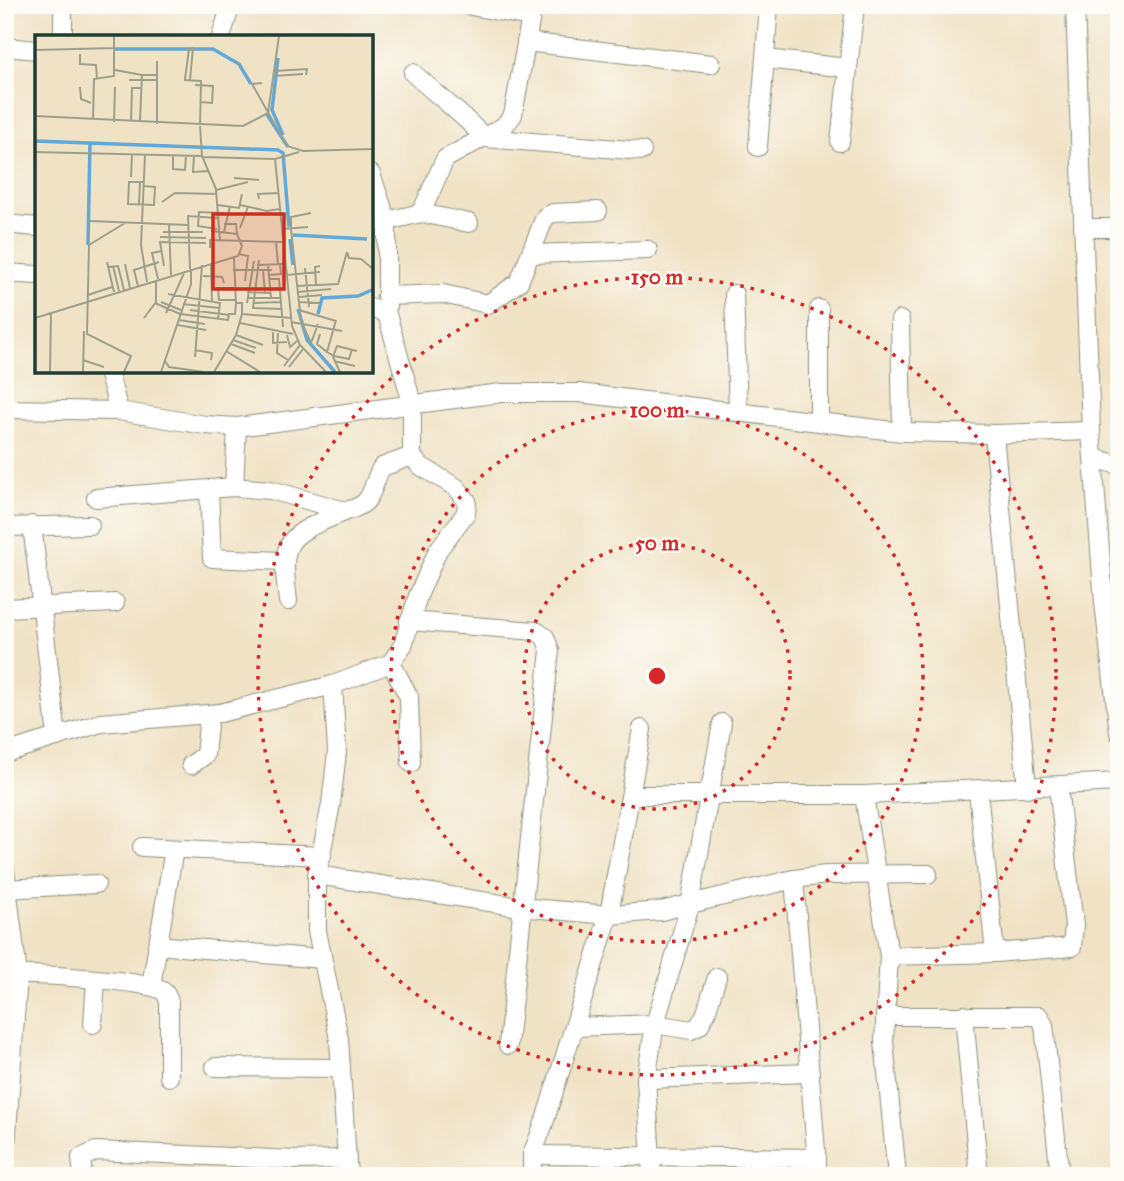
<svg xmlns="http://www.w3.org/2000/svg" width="1124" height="1181" viewBox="0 0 1124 1181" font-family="'IM FELL Great Primer',serif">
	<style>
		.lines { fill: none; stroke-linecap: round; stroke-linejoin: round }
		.street-casing { stroke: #88907c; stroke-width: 20 }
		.street { stroke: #fff; stroke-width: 18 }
		.ring { fill: none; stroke: #d62828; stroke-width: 3.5; stroke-dasharray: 3.5 7 }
		.inset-river { fill: none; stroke: #62a8d8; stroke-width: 3.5 }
		.inset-road { fill: none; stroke: #9ca08b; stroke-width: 2 }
		.view { fill: #c8321e; fill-opacity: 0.15; stroke: #c8321e; stroke-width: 3.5 }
		.inset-edge { fill: none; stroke: #1f3d34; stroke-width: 3.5 }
		.centre { fill: #d62828; stroke: #fdfcf7; stroke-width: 3.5 }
		.ring-label { font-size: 21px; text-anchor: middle; font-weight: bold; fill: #d62828; stroke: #fdfcf7; stroke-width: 5; stroke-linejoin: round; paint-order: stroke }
	</style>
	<rect width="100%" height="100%" fill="#fdfcf7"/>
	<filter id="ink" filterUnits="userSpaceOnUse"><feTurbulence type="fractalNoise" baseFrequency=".0143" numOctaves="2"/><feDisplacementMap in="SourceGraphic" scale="14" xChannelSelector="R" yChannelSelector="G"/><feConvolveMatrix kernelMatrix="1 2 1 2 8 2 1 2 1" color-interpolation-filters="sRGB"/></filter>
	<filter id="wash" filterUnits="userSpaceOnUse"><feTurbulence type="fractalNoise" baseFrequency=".00686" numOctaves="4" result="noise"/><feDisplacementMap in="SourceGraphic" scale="28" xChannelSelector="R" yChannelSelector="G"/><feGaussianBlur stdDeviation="1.57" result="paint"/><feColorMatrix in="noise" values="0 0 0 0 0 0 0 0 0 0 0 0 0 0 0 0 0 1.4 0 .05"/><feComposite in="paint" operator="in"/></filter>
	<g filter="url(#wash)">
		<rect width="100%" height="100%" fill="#f0e2c5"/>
	</g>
	<g filter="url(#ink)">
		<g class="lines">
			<!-- street casing -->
			<g class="street-casing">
				<g id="street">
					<polyline points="63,5 63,37"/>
					<polyline points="466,5 530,17"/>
					<polyline points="1075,5 1091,431 1104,603 1119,733"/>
					<polyline points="221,37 231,5"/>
					<polyline points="526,42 711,64"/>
					<polyline points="5,47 37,50"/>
					<polyline points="765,59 848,68"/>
					<path d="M413 73C437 95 462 114 485 138L642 151"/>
					<polyline points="840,142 855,5"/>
					<polyline points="758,147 769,5"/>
					<polyline points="371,174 387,221 387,307"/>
					<polyline points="421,213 445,159 504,126 513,115 533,5"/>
					<polyline points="387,221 421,213 469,223"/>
					<polyline points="5,224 37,227"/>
					<polyline points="1083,228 1119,228"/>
					<polyline points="532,254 648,250"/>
					<polyline points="5,273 37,275"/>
					<polyline points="734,294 738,411"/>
					<polyline points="386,296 443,294 488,304 519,282 545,217 553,213 598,211"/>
					<polyline points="900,320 902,432"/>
					<polyline points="108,371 119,411"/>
					<polyline points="5,409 119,411 205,425 237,427 501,393 579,393 902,432 994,434 1091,431"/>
					<polyline points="819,422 819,309"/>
					<polyline points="994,434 1027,788"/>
					<polyline points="1093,458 1119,465"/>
					<polyline points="234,487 237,427"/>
					<polyline points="209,490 212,558 283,561"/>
					<polyline points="96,498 234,487 271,490 345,511"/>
					<polyline points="32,525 57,737"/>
					<polyline points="5,527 90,525"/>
					<path d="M288 601C280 540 285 536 342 513 350 509 360 508 366 501 374 492 375 477 382 467L412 456"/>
					<polyline points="5,608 115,603"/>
					<polyline points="409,621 536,631 545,637 550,650 508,1045"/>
					<polyline points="391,663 409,697 411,763"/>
					<polyline points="333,685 337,752 331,804 317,875 317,931 339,1039 348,1176"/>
					<polyline points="5,753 101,723 220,713 333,685 391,663 403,645 418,596 438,550 466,513 467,501 457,488 419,465 412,456 412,403 387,314 371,308"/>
					<polyline points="191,765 205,755 209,715"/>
					<polyline points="978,791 995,953"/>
					<polyline points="631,795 864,795 1119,782"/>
					<polyline points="864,795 889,956 884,1041 897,1176"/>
					<polyline points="142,847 322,856"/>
					<polyline points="5,870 18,975 5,1160"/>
					<polyline points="317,875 520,907 609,915 661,911 794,879 826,875 928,874"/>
					<polyline points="794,879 818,1176"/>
					<polyline points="5,889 96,884"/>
					<polyline points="157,945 322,959"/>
					<polyline points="889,956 995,953 1072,947 1074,925 1058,786"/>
					<path d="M5 975C30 974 149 979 164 992 167 995 168 998 169 1002V1077"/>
					<polyline points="151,986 174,849"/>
					<polyline points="964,1015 979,1176"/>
					<polyline points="885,1016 1039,1016 1044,1025 1060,1176"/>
					<polyline points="93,1024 96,980"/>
					<polyline points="575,1027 655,1024 691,1030 699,1026 706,1013 717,977"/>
					<polyline points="215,1067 341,1068"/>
					<polyline points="646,1079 810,1073"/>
					<polyline points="532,1155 817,1158"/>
					<polyline points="83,1176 81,1158 96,1151 296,1160 346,1159"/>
					<polyline points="532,1176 532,1155 544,1123 609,915 642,729"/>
					<polyline points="652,1176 646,1079 655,1024 690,905 722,723"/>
				</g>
			</g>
			<!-- street -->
			<use href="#street" class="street"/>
		</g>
	</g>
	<!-- distance rings -->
	<g class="ring">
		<circle cx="657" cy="676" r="133"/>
		<circle cx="657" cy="676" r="266"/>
		<circle cx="657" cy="676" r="399"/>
	</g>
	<!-- overview -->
	<g transform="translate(35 35)">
		<rect width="338" height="338" fill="#f0e2c5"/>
		<path class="inset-river" d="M79 14H178L204 29 216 49M243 23 237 75 248 100M231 78 253 112M0 106 243 115 248 118 254 192M258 200 332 204M255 204 258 230M53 210 55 107M263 274 272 305 300 337M283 279 287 263 323 261 337 255"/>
		<path class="inset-road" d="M0 15 80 13M45 19V29L61 30 62 44M80 35 107 40M239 36 272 34 271 40M239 41 268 39M94 45H123M155 45 158 13 154 14 150 44V45L166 46 165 90M227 48 217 49 252 111 268 116 338 114M160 50 178 51 177 68 166 67M45 52 46 64 56 68M0 81 208 91 233 78 244 1M58 85 59 44 79 41V1M105 85 107 40H122M79 87 80 52M96 87 97 53H106M122 89V26M165 91 167 121 181 154M0 117 167 121M110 120 106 210 112 247M159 120 158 137 174 136M138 121V134L150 135 151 120M168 122 240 124 264 117M240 124 257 291 265 310 291 337M96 142 97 119M199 143 224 145M109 151 120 152 119 170 93 169 94 147H109M224 164 223 159 244 158M127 167 140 158 182 159M104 169 105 147M183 170 204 173 207 159M205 170 232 176 245 174M276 178 256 182V194L266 286 276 308 283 289M55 186 153 190M189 189H201L202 199M134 190 136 240M205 193 213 172M182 194 163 191 164 177 189 178M247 194 273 192M128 197H168M189 197 195 171M125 202 171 203M185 205 181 155 213 147M241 207 243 229M175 213V205L247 207M312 217 314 223 326 224 338 234V254M204 219 213 221 210 246M224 225 218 273 247 274M72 227 79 257M176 228 177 267M90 229 95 253M222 230 249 229M233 230 236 263M78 231 84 256M129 231 125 207 171 208M73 232 83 231 89 255M270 233 274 272M155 234 153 181 182 183M198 235H237M228 235 230 258M234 240 246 239 245 229M251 240 285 237M168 241 187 242 189 248M123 244 117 218 126 216M234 244H244L248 292M281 250 280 232 285 231M103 251 99 235 124 227M262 251 303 249 312 217M200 253H183L184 265H201M212 257 235 258M263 257 296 254M133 259 185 268 183 284M53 260 77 252M264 262 287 260M212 263H246M126 267 146 275M264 267 285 268M120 268 145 279 193 285 194 279H200L201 268M212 268 219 226M219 268 246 267M148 269 184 273M155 275 194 280M264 275 301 286M131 278 150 236M207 279 256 283M0 283 203 221 207 211 202 199 176 196M109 283 121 267V245M144 285 170 289M256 287 307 296M205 288 258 299M143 290 171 295M238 297V308L252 307M243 298 242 318 253 325M285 299 282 309 292 317M201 300 228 310M252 300 255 312 262 306M198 305 221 313M196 309 220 318M160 315 177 318 176 325M191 316 225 337M299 321 292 317 301 285M299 321 314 324 317 314M160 322 167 230M48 325 69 332M130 326 134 332 169 337M299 326 320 331M249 331 265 310M254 332 268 314M15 337 16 278M48 337 49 296M89 337 96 321 52 299 54 210 90 188M126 337 156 249V234M179 337 201 300 207 279V268H201L199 223M305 337 298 322 302 311 322 316"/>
		<path class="view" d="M178 179H249V254H178Z"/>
		<rect width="338" height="338" class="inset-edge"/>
	</g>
	<circle cx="657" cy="676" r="10" class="centre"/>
	<g class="ring-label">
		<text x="657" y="284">150 m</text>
		<text x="657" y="417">100 m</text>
		<text x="657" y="550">50 m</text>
	</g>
	<!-- margin -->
	<rect width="1124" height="1181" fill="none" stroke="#fdfcf7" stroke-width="28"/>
</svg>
